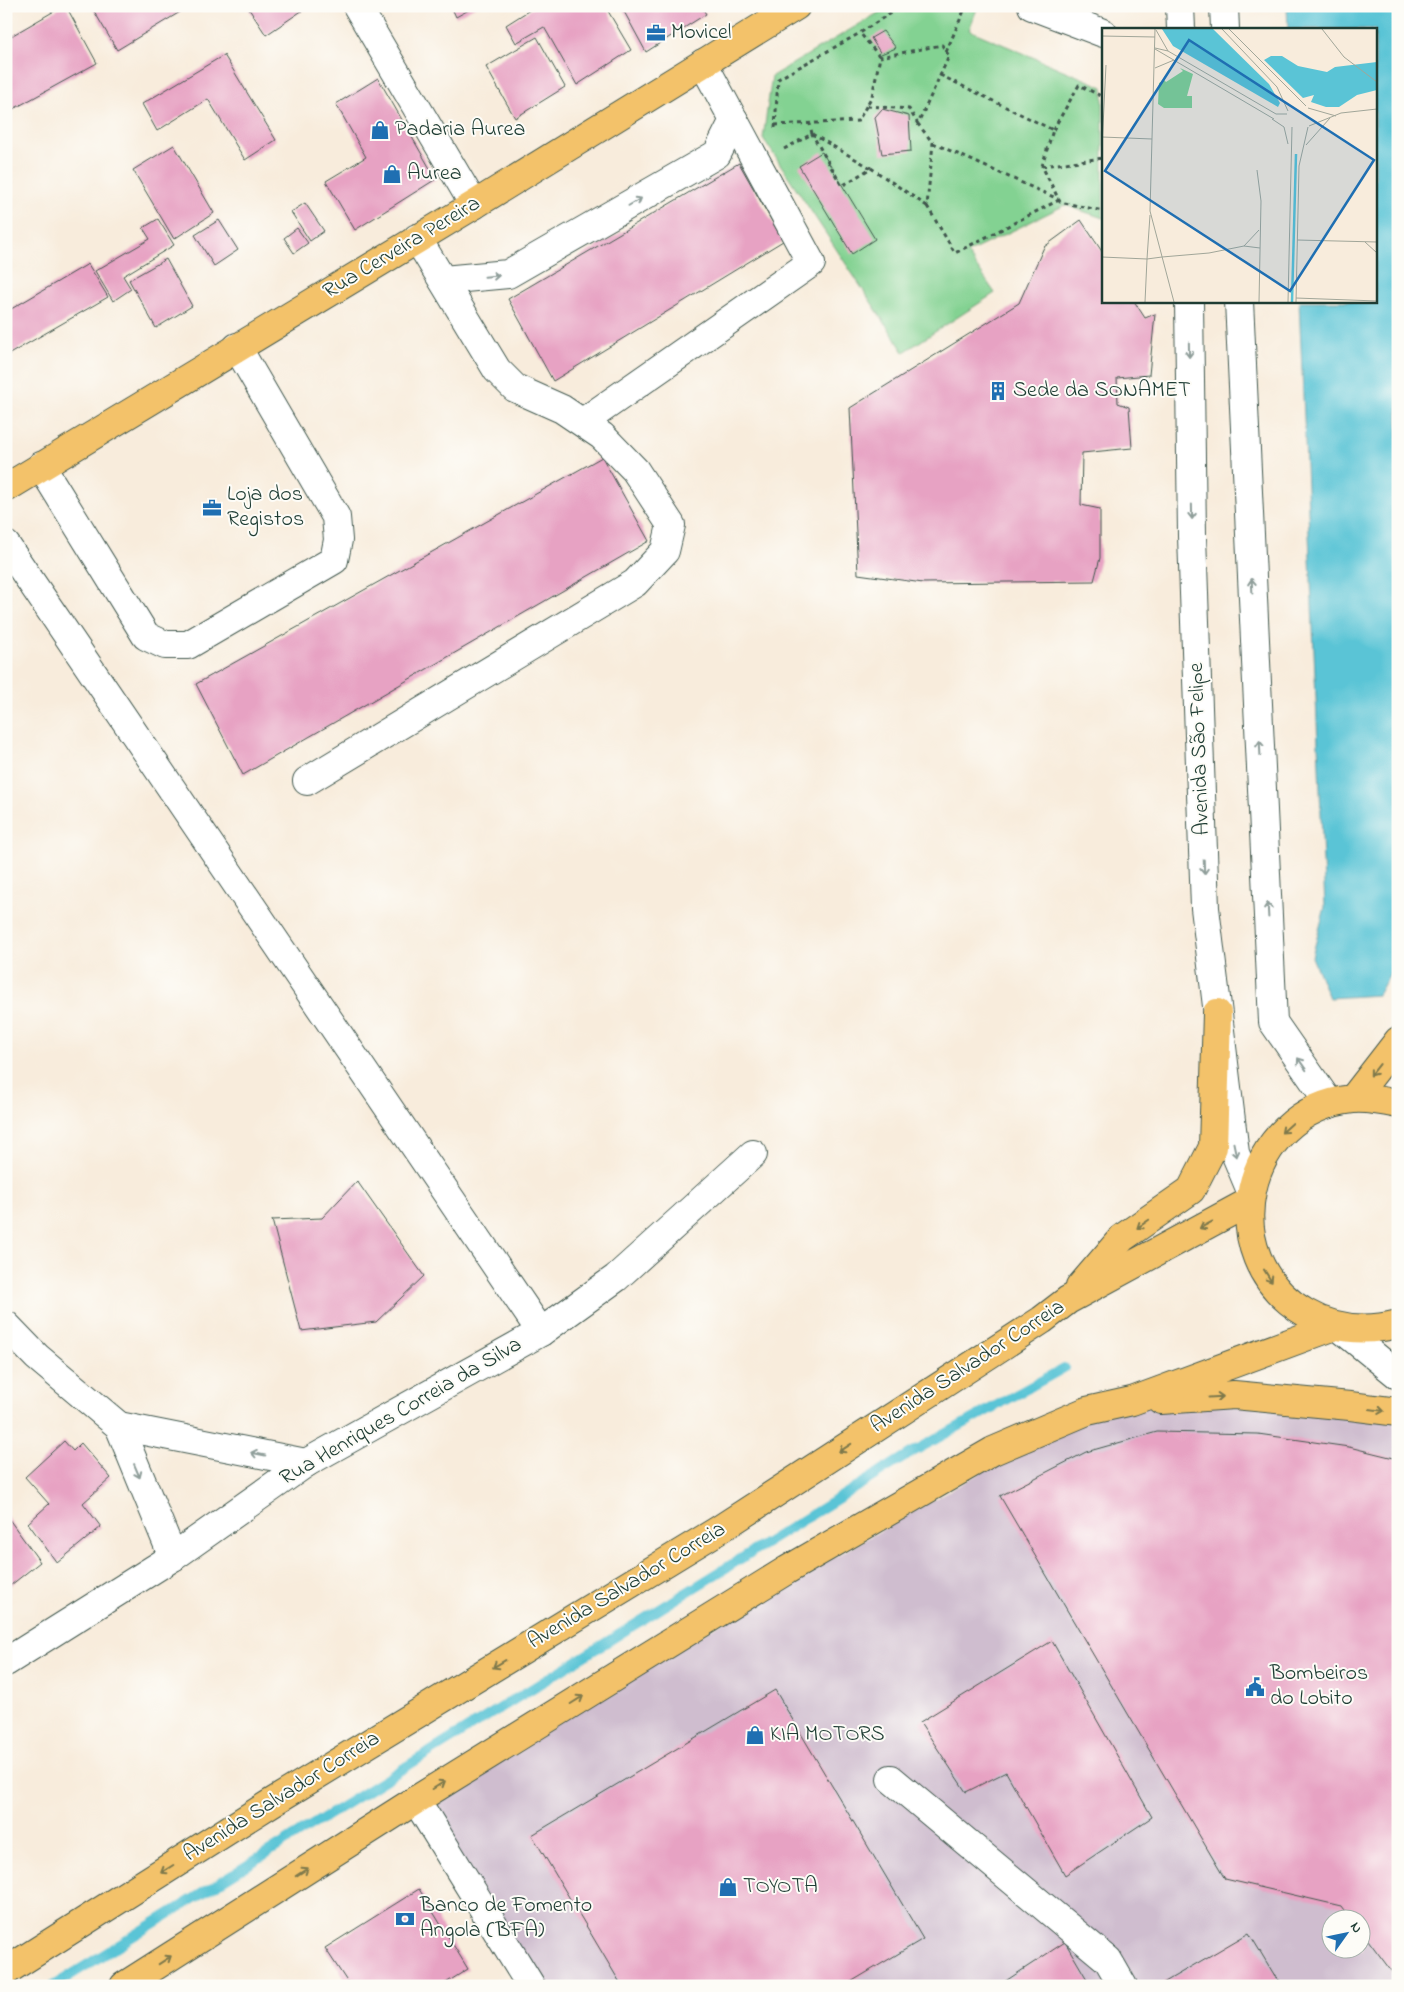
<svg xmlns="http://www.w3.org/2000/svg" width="1404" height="1992" viewBox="0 0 1404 1992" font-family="'Indie Flower',sans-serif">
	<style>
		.industrial { fill: #cfbdcf; fill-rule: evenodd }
		.green { fill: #83d292; stroke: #518863 }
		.water { fill: #5ac4d6; stroke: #3c8085 }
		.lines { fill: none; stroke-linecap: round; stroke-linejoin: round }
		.stream { stroke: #5ac4d6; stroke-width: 10 }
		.building { fill: #e7a2c3 }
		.minor-casing { stroke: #40574d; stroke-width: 30 }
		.major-casing { stroke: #40574d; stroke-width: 30 }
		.path { stroke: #40574d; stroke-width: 3; stroke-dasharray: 4 4; stroke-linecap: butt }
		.minor { stroke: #fff; stroke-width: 28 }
		.major { stroke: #f3c26a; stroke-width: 28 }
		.oneway { stroke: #8f9e9a }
		.oneway2 { stroke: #7e794c }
		.labels { text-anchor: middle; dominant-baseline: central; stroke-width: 4; stroke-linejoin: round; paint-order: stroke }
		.poi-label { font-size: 22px; fill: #1f3d34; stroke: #fdfcf7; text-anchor: start }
		.street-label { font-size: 22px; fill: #1f3d34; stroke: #fdfcf7 }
		.inset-river { fill: none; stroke: #5ac4d6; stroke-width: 2.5 }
		.inset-road { fill: none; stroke: #a1a699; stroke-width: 1 }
		.view { fill: #1f6fb2; fill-opacity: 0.15; stroke: #1f6fb2; stroke-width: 2.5 }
		.inset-edge { fill: none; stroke: #1f3d34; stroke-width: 2.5 }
	</style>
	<rect width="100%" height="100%" fill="#fdfcf7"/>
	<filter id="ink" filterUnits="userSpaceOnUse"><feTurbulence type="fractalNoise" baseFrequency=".02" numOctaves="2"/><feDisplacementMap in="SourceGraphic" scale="10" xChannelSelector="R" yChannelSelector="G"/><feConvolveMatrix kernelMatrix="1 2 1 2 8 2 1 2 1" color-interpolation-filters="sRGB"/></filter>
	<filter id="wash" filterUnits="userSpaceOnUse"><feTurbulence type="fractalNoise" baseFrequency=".0096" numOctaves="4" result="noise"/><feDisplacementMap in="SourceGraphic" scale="20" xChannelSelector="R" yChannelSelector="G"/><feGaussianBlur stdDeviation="1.12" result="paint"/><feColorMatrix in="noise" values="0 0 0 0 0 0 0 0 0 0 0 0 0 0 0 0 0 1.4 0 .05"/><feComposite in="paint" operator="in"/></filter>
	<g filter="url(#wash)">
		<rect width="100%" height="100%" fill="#f8ecdc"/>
		<!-- industrial -->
		<path class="industrial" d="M1234 1395 1398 1412V1986H531L416 1800 1087 1411ZM1332 1920H1362V1950H1332Z"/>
		<!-- green -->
		<polygon class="green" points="890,6 978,6 969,30 1103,87 1103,218 1065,205 967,253 995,293 904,352 763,138 772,76"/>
		<!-- water -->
		<polygon class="water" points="1287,6 1398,6 1398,959 1378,995 1329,998 1312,957 1325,907 1299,301 1375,301 1375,29 1288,29"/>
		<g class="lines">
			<!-- stream -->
			<polyline class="stream" points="53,1986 911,1453 1064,1368"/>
		</g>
		<g id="blocks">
			<!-- building -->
			<g class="building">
				<polygon points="63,6 66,6 97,63 6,113 6,39"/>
				<polygon points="91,6 190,6 117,50"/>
				<polygon points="247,6 309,6 266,35"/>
				<polygon points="451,6 476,6 456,17"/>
				<polygon points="536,6 605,6 631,50 577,85 544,27 516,43 506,25"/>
				<polygon points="621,6 701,6 706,14 646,52"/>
				<polygon points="883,31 896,48 881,54 871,38"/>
				<polygon points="537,37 565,87 515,118 486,67"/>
				<polygon points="224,55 276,140 245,160 208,99 157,131 142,104"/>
				<polygon points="378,78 436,179 355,230 326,181 366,157 336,104"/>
				<polygon points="882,109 909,116 911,151 882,154 875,117"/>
				<polygon points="174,145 214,213 174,239 133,170"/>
				<polygon points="822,152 875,239 852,254 799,166"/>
				<polygon points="739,163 783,241 553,381 508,299"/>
				<polygon points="305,203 324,231 310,241 291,212"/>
				<polygon points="158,219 174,245 123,276 131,289 113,301 95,271 150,239 143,228"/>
				<polygon points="219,220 238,250 214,266 195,235"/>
				<polygon points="1081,220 1103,253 1103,301 1134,301 1145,318 1155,314 1149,375 1117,378 1118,403 1129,407 1132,448 1082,453 1081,505 1100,509 1100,558 1094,581 923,583 858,574 850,408 1019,303 1044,247"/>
				<polygon points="297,228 308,243 294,253 284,238"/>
				<polygon points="166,259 192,306 156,328 129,280"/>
				<polygon points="88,264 108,297 6,356 6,312"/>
				<polygon points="602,457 649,541 243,775 196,684"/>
				<polygon points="357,1181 424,1276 376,1322 301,1331 272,1220 322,1218"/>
				<polygon points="1157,1432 1258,1434 1349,1447 1398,1459 1398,1974 1395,1976 1362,1932 1362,1920 1351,1920 1341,1906 1225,1879 1000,1496 1086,1452"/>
				<polygon points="64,1441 73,1451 81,1443 111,1478 83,1503 101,1527 57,1563 28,1523 49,1504 25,1477"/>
				<polygon points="6,1515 40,1562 6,1589"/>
				<polygon points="1052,1641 1152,1817 1065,1875 1006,1772 966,1792 920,1722"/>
				<polygon points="775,1690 923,1939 844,1986 622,1986 532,1835"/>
				<polygon points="419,1889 468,1969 441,1986 350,1986 325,1948"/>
				<polygon points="1249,1933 1281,1986 1158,1986"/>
				<polygon points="1065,1942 1091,1986 998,1986"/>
			</g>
		</g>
	</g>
	<g filter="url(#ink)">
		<use href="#blocks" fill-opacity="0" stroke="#40574d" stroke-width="1"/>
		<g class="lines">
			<!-- minor casing -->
			<g class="minor-casing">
				<g id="minor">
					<polyline points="357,6 474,205"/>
					<polyline points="1032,6 1103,33"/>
					<polyline points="1180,6 1181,29"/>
					<polyline points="1224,6 1225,29"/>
					<polyline points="443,280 508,274 717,154 734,120"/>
					<polyline points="1189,301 1192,536 1205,908 1235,1153 1251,1191"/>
					<polyline points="1239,301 1273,1022 1330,1104"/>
					<polyline points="583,422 811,263 703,63"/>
					<polyline points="41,466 146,636 165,645 188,645 334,560 338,540 336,517 237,347"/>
					<polyline points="6,545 541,1332"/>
					<polyline points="307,781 635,583 665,551 671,525 635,470 602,436 562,409 515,388 497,370 417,238"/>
					<polyline points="6,1325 37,1357 119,1426 173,1557"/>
					<polyline points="1339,1327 1398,1375"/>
					<polyline points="119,1426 306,1463"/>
					<polyline points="6,1662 173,1557 306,1463 541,1332 616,1278 753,1154"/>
					<polyline points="891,1779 1108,1960 1123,1986"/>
					<polyline points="416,1800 531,1986"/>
				</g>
			</g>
			<!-- major casing -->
			<g class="major-casing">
				<g id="major">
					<polyline points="6,488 474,205 796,6"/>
					<polyline points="1353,1099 1398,1041"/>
					<path d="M1398 1104C1383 1101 1368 1098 1353 1099 1243 1110 1210 1258 1306 1313 1335 1330 1366 1332 1398 1324"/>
					<polyline points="1080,1287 1122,1238 1191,1190 1213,1147 1217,1013"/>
					<polyline points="1161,1400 1234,1395 1350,1406 1398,1412"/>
					<polyline points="6,1971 271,1803 717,1531 1042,1320 1068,1300 1249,1202"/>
					<polyline points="124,1986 416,1800 787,1570 993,1451 1087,1411 1132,1401 1335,1326"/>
				</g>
			</g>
			<!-- path -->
			<g class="path">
				<polyline points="946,52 966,6"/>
				<polyline points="940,75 1053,130 1042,166 1060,202 1103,211"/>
				<polyline points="867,106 909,109 918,124 949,56 942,45 880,57"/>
				<polyline points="775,125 858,121 872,96 880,57 860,33"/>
				<polyline points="775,128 778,79 860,33 901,6"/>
				<polyline points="1053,130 1079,85 1103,97"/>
				<polygon points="812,134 871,168 842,186"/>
				<polyline points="933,143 1058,199"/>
				<polyline points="784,149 812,134 810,124"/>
				<polyline points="1042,166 1103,158"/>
				<polyline points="871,168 927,206 933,143 918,124"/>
				<polyline points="927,206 955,253 1059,200"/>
			</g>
			<!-- minor -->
			<use href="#minor" class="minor"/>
			<!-- major -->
			<use href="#major" class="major"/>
		</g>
		<!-- one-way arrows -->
		<defs><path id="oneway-shaft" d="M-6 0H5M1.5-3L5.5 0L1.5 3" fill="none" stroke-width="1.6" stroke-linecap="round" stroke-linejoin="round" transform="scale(1.25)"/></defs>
		<g class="oneway">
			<use href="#oneway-shaft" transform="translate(635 202) rotate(-30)"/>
			<use href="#oneway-shaft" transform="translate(492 276) rotate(-5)"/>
			<use href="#oneway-shaft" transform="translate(1189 350) rotate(89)"/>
			<use href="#oneway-shaft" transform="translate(1192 512) rotate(89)"/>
			<use href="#oneway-shaft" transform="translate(1252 586) rotate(-93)"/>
			<use href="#oneway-shaft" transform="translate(1260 748) rotate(-93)"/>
			<use href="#oneway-shaft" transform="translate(1204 867) rotate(88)"/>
			<use href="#oneway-shaft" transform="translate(1268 910) rotate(-93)"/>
			<use href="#oneway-shaft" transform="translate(1302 1064) rotate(-125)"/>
			<use href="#oneway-shaft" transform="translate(1235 1150) rotate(78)"/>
			<use href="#oneway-shaft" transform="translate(258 1454) rotate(-169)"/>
			<use href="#oneway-shaft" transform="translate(137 1471) rotate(67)"/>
		</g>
		<g class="oneway2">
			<use href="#oneway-shaft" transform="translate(1375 1070) rotate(128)"/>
			<use href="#oneway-shaft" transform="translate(1287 1128) rotate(138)"/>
			<use href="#oneway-shaft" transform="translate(1143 1224) rotate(145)"/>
			<use href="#oneway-shaft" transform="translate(1206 1225) rotate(152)"/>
			<use href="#oneway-shaft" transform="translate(1268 1276) rotate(58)"/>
			<use href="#oneway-shaft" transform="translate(1216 1397) rotate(-3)"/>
			<use href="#oneway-shaft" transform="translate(1377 1410) rotate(8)"/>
			<use href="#oneway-shaft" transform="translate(845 1448) rotate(147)"/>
			<use href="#oneway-shaft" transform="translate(499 1664) rotate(149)"/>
			<use href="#oneway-shaft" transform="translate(577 1700) rotate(-32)"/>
			<use href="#oneway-shaft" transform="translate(439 1785) rotate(-32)"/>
			<use href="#oneway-shaft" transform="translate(167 1869) rotate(148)"/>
			<use href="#oneway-shaft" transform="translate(302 1872) rotate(-33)"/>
			<use href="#oneway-shaft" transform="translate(165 1960) rotate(-33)"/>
		</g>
	</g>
	<!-- icons -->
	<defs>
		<g id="office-bare" transform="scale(1.5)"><path d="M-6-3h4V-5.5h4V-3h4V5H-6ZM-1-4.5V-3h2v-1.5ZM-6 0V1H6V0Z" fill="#1f6fb2" stroke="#fdfcf7" stroke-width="2.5" paint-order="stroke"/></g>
		<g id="shop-bare" transform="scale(1.5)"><path d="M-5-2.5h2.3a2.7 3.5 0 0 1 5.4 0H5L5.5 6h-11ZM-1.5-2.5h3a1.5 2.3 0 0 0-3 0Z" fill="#1f6fb2" stroke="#fdfcf7" stroke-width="2.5" paint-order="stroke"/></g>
		<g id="building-bare" transform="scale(1.5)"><path d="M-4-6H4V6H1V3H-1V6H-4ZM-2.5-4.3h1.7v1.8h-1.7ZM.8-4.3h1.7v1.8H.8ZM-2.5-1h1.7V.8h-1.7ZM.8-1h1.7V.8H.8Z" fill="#1f6fb2" stroke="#fdfcf7" stroke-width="2.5" paint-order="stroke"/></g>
		<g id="civic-bare" transform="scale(1.5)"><path d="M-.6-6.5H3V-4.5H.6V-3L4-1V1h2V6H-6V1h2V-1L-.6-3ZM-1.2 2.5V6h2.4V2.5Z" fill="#1f6fb2" stroke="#fdfcf7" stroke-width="2.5" paint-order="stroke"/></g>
		<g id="bank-bare" transform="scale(1.5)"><path d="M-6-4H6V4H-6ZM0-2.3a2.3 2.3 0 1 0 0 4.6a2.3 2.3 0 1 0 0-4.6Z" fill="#1f6fb2" stroke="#fdfcf7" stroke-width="2.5" paint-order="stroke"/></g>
	</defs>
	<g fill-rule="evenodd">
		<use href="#office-bare" x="656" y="33"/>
		<use href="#shop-bare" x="380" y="130"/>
		<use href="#shop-bare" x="392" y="174"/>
		<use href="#building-bare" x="998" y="391"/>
		<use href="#office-bare" x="212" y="508"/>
		<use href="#civic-bare" x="1255" y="1687"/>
		<use href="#shop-bare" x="755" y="1735"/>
		<use href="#shop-bare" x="728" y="1887"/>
		<use href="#bank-bare" x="405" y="1919"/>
	</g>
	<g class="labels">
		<!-- poi labels -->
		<g class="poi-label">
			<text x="671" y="33">Movicel</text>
			<text x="395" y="130">Padaria Aurea</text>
			<text x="407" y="174">Aurea</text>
			<text x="1013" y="391">Sede da SONAMET</text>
			<text x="227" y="495">Loja dos<tspan x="227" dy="25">Registos</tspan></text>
			<text x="1270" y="1674">Bombeiros<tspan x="1270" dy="25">do Lobito</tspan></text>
			<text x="770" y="1735">KIA MOTORS</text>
			<text x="743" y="1887">TOYOTA</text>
			<text x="420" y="1906">Banco de Fomento<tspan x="420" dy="25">Angola (BFA)</tspan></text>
		</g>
		<!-- street labels -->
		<g class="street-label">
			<text transform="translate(402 248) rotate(-31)">Rua Cerveira Pereira</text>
			<text transform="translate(1200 749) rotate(-92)">Avenida São Felipe</text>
			<text transform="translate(968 1367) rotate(-33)">Avenida Salvador Correia</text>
			<text transform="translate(401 1412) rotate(-30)">Rua Henriques Correia da Silva</text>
			<text transform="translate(627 1586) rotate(-31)">Avenida Salvador Correia</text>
			<text transform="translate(282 1797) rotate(-32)">Avenida Salvador Correia</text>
		</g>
	</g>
	<!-- overview -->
	<g transform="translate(1102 28)">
		<rect width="275" height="275" fill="#f8ecdc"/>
		<path d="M78 40 91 46 85 68H90V80H62L56 76 57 55 62 52 64 54 81 43Z" fill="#83d292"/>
		<path d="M60 1H111L167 56 178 75 176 79 71 18ZM169 28H180L196 38 225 44 233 39 275 34V62L255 67 237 79H224L209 74 212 67 201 70 162 32Z" fill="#5ac4d6"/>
		<path class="inset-river" d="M190 274 194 126"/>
		<path class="inset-road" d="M53 1 48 183 72 274M120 1 175 59 186 83M127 1 204 78M220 1 242 29 275 54M54 2 66 23M0 8 53 9M53 20 66 23 174 86H185M53 21 172 91M53 40 72 32M206 80 234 88M170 91 182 99 186 116M207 98 239 85 275 81M0 109 50 111M204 117 228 90M0 119 4 37M155 142 159 173 157 274M48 187 45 231 60 229M195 212 275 214M263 214 275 225M142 218 157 202M0 229 45 231 43 274M60 229 107 225 142 218 158 220M194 270 275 273M186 274 190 99M194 274 197 138 206 99"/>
		<path class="view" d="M87 12 272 132 188 263 3 143Z"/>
		<rect width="275" height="275" class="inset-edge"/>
	</g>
	<!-- margin -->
	<rect width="1404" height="1992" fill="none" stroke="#fdfcf7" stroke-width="25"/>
	<!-- north arrow -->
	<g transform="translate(1346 1934) rotate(57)"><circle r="24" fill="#fdfcf7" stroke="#a4b0a9"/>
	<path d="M0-4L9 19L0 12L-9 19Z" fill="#1f6fb2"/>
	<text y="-8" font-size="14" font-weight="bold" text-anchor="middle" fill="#1f3d34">N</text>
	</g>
</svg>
